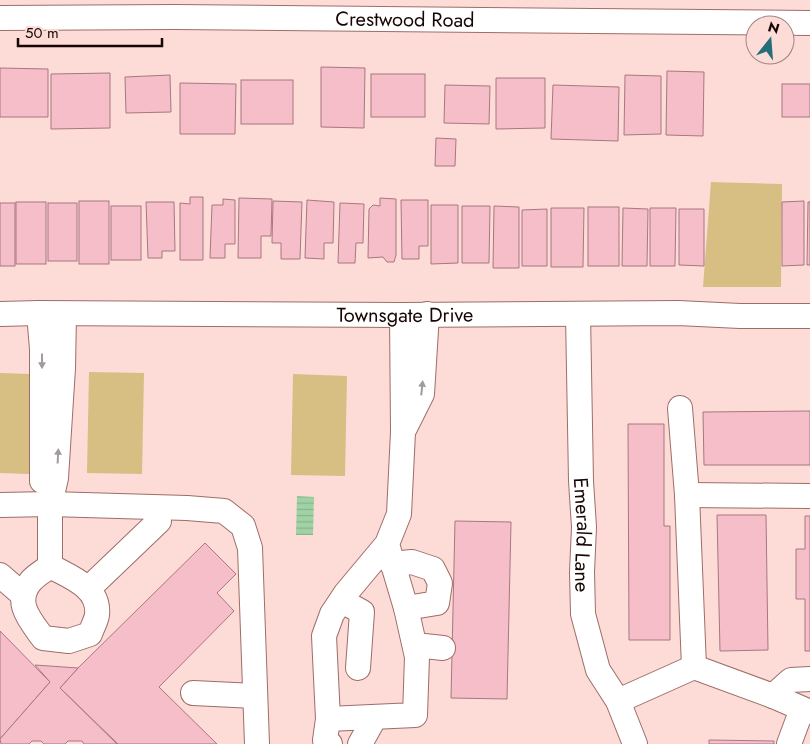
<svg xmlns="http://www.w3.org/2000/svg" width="810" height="744" viewBox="0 0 810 744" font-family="Jost,sans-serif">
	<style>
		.green { fill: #d7be83 }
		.water { fill: url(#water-rules) }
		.building { fill: #f5bec8; stroke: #a87780 }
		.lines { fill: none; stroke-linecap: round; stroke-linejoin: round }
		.minor-casing { stroke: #9e6d67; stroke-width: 26 }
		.minor { stroke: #fff; stroke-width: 24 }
		.oneway { fill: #a29b9b }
		.labels { text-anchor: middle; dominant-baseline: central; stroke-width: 4.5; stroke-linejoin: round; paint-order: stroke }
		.street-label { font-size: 20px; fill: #170605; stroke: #fddcd7 }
	</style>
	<defs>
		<pattern id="water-rules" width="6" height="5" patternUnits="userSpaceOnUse" patternTransform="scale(1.25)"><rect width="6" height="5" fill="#9fd2a4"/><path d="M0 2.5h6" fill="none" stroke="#88b38c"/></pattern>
	</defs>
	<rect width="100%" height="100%" fill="#fddcd7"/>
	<!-- green -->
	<g class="green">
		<polygon points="711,182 782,184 781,287 703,287"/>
		<polygon points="89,372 144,373 142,474 87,473"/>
		<polygon points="0,373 31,374 29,474 0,473"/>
		<polygon points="293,374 347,376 345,476 291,475"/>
	</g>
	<!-- water -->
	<polygon class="water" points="297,496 314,497 313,535 296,535"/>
	<!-- building -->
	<g class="building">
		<polygon points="321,67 365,68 364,128 321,127"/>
		<polygon points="0,68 48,69 48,117 0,117"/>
		<polygon points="667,71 704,72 703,136 666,135"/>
		<polygon points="110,73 110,128 51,129 51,74"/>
		<rect x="371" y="74" width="54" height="43"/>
		<polygon points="170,75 171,112 126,113 125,77"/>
		<polygon points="625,75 661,76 661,134 624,135"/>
		<polygon points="496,78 545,78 545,128 496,129"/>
		<rect x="241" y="80" width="52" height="44"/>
		<polygon points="180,83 236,84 235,134 180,134"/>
		<rect x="782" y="84" width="28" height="33"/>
		<polygon points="445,85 490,86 489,124 444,123"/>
		<polygon points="553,85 619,87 618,141 551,139"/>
		<polygon points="436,138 456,139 455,166 435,166"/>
		<polygon points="190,197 203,197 203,260 180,260 180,203 190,204"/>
		<polygon points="239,198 272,199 271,236 261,236 261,258 238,258"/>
		<polygon points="380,198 396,199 396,255 394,262 387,262 383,257 368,258 369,209 373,205 380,206"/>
		<polygon points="223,199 235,200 235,244 225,244 225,258 210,258 212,205 223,205"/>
		<polygon points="307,200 334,202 333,243 324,243 324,259 305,258"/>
		<polygon points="401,200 428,200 428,246 419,246 419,259 402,259"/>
		<rect x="79" y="201" width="30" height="63"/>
		<polygon points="273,201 302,202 300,259 281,259 281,243 272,243"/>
		<polygon points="804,201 804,265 782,266 782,202"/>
		<rect x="16" y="202" width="30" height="62"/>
		<polygon points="146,202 174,202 175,251 162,251 162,258 148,258"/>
		<polygon points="808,202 810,202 810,265 807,265"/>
		<rect x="0" y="203" width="15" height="63"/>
		<rect x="48" y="203" width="29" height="58"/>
		<polygon points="340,203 364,204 363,243 356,243 355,263 338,263"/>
		<polygon points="431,205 458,205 458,263 431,264"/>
		<rect x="111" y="206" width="30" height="54"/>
		<polygon points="462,206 490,206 489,263 462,263"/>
		<polygon points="494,206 519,207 519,268 493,268"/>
		<rect x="588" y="207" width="31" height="59"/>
		<polygon points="551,208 584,208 583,267 551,267"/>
		<polygon points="623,208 648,209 647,266 622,266"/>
		<polygon points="650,208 676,208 675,266 650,266"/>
		<polygon points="547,209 547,266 522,266 522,210"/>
		<polygon points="679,209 704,209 704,266 679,265"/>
		<polygon points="810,411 810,465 704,465 703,412"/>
		<polygon points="628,424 664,424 664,526 670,526 670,640 629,640"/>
		<polygon points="717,515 766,515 768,650 720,651"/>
		<polygon points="805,516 810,516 810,651 805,651 805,599 796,599 796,549 805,549"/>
		<polygon points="455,521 511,522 507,699 451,698"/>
		<polygon points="205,543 236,574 217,593 234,611 159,687 217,744 118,744 60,688 78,668"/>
		<polygon points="0,631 50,682 0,739"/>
		<polygon points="35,665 78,668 60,688 117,744 84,744 82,741 68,741 65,744 44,744 41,741 32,741 29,744 1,744 0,739 50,682"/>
		<polygon points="709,740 774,741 774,744 709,744"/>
	</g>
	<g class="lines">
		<!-- minor casing -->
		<g class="minor-casing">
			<g id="minor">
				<path id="s1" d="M0 18 175 17 810 23"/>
				<polyline points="39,313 42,349 42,481"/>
				<path id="s2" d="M0 314 39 313 402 315 678 313 740 316H810"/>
				<path id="s3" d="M578 314 581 481 584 527 582 572 583 614 598 670 618 701 635 744"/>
				<polyline points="680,408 687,495 694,667"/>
				<polyline points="405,428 422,394 427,314"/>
				<polyline points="687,495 810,496"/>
				<polyline points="0,505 50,504 187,508 224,511 243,526 250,548 257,744"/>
				<polyline points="387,544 406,608 417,657 415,715 328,719 324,636 332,614 346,593 387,544 399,514 403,432 402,315"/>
				<polyline points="392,564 412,562 433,569 440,583 437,603 406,608"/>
				<path d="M50 566C70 577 100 587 97 615 96 621 92 628 90 634L69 641 43 638C30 620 13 602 31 581 36 575 44 571 50 566V504L56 478 63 368 64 314"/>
				<polyline points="0,575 23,595"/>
				<polyline points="88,589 159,521"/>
				<polyline points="342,601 362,612 358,668"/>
				<polyline points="415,645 443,648"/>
				<polyline points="193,693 255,696"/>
				<polyline points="773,696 791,680 810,679"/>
				<polyline points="618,701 694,667 773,696 810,712"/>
				<polyline points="328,719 325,740 330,744"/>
				<polyline points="360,744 375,717"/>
				<polyline points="789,744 802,709"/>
			</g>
		</g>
		<!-- minor -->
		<use href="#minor" class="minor"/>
	</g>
	<!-- one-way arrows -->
	<defs><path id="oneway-solid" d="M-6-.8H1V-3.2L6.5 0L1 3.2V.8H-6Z" transform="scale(1.25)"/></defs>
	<g class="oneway">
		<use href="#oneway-solid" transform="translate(42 361) rotate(90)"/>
		<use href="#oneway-solid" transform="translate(422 388) rotate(-84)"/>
		<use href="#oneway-solid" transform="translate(58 456) rotate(-87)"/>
	</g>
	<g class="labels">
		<!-- street labels -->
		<g class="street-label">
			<text stroke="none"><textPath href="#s1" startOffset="405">Crestwood Road</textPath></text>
			<text stroke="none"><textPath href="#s2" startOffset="405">Townsgate Drive</textPath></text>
			<text stroke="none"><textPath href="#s3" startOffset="221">Emerald Lane</textPath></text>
		</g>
	</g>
	<!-- north arrow -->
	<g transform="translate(770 40) rotate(17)"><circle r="24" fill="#fddcd7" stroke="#a18683"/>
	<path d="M0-4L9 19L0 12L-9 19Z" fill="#246e77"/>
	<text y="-8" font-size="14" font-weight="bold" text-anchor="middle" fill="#170605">N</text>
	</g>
	<!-- scale -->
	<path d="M18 38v8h144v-8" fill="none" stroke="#170605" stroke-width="2.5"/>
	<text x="25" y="38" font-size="15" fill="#170605" stroke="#fddcd7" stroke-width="4" paint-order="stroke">50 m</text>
</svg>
